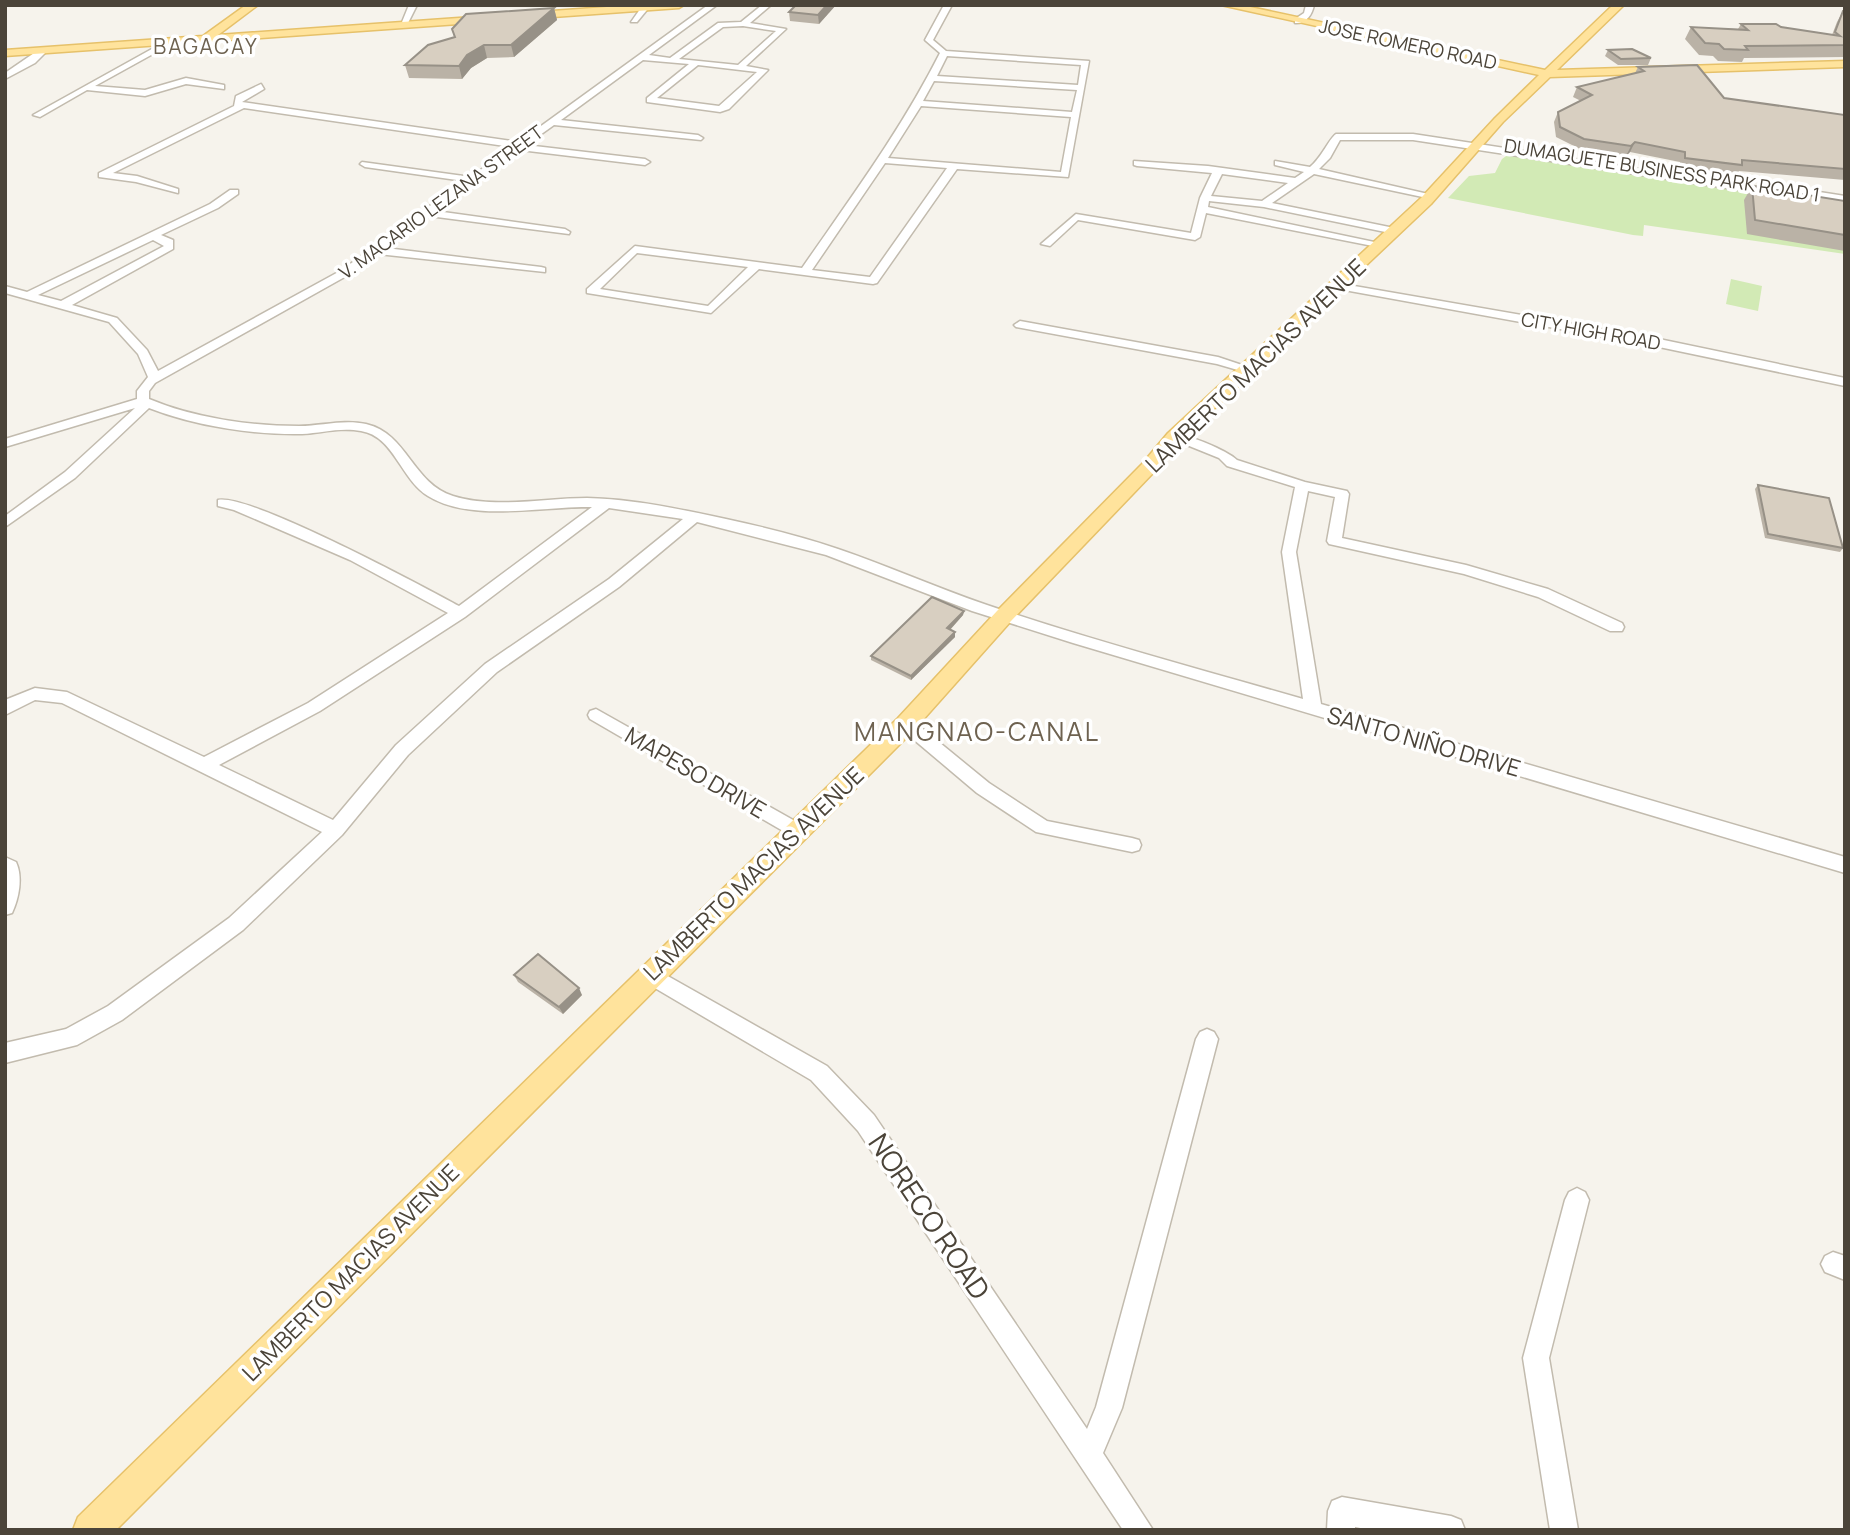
<svg xmlns="http://www.w3.org/2000/svg" width="1850" height="1535" viewBox="0 0 1850 1535" font-family="Manrope,sans-serif">
	<style>
		.green { fill: #d2eab5 }
		.lines { fill: none; stroke-linecap: round; stroke-linejoin: round }
		.minor-casing { stroke: #c2bbae; stroke-width: 3 }
		.major-casing { stroke: #e6c16a; stroke-width: 3 }
		.minor { fill: #fff; fill-rule: evenodd }
		.major { fill: #ffe39c; fill-rule: evenodd }
		.wall { fill: #bab2a6 }
		.shaded-wall { fill: #979187 }
		.building { fill: #d8cfc1; stroke: #979187; stroke-width: 2 }
		.labels { text-anchor: middle; dominant-baseline: central; stroke-width: 7; stroke-linejoin: round; paint-order: stroke }
		.far-street-label { font-size: 19px; fill: #4b4439; stroke: #fff }
		.far-quarter-label { font-size: 21px; letter-spacing: 2px; fill: #6e6250; stroke: #fff }
		.street-label { font-size: 23px; fill: #4b4439; stroke: #fff }
		.quarter-label { font-size: 26px; letter-spacing: 2px; fill: #6e6250; stroke: #fff }
		.near-street-label { font-size: 28px; fill: #4b4439; stroke: #fff }
	</style>
	<rect width="100%" height="100%" fill="#f6f3ec"/>
	<!-- green -->
	<g class="green">
		<polygon points="1509,154 1845,206 1845,254 1644,225 1643,236 1633,235 1448,198 1469,176 1495,173 1502,159"/>
		<polygon points="1731,279 1762,286 1758,311 1726,304"/>
	</g>
	<g class="lines">
		<!-- minor casing -->
		<g class="minor-casing">
			<g id="minor">
				<polygon points="409,5 417,5 406,27 400,27"/>
				<polygon points="643,5 651,5 637,22 631,22"/>
				<path d="M708 5H717L649 55 670 58 718 23 741 22 762 5H771L750 23 786 29 746 66 768 70 729 109 720 112 647 102V98L689 64 643 60 561 120 698 135 703 138 701 140 554 125 526 145 645 159 650 162 645 165 520 150 436 211 565 229 570 232 569 234 429 216 386 248 541 267 545 268V272L378 254 350 274 155 383 149 391V399C194 418 251 426 299 426 321 426 344 419 366 424 407 433 413 484 453 496 495 509 543 498 587 498 633 499 680 509 726 519 763 527 801 536 838 549 888 566 937 588 987 605 1091 640 1198 669 1303 699L1282 552 1295 487 1227 466 1219 458 1167 437 1169 434C1184 432 1226 450 1237 460L1305 482 1347 491 1349 494 1342 538 1466 565 1548 589 1622 623 1624 627 1622 631H1610L1538 597 1464 574 1329 544 1327 541 1335 497 1308 491 1296 552 1321 704 1845 857V873L1073 643 972 611 826 555 697 522 619 587 497 672 408 755 342 835 243 930 122 1020 77 1045 5 1063V1043L66 1029 108 1006 229 918 322 832 62 703 35 700 5 715V700L35 688 67 692 204 757 308 703 448 613 350 560 234 510 218 506V500C249 493 422 586 459 606L592 507C544 506 471 523 428 496 401 480 394 436 361 431 341 427 321 433 302 434 253 435 195 426 149 408L75 478 5 527V516L65 472 135 408 5 447V439L137 399V391L148 377 138 354 109 322 5 293V286L27 292 210 204 230 190H238V194L218 208 161 235 173 240V249L72 305 117 318 147 350 158 371 342 270 464 181 365 167 360 164 362 162 471 177 512 147 244 108 113 173 137 176 178 189V193L136 182 99 177V173L234 106 236 96 261 84 264 89 242 102 519 142ZM743 26 776 31 738 65 679 59 723 27ZM698 65 757 72 719 106 657 98ZM153 240 164 246 61 301 38 295ZM609 508 683 519 609 579 485 664 396 745 333 820 219 765 320 711 465 617Z"/>
				<path d="M944 5H952L933 40 946 51 1089 61 1068 177 957 169 877 283 873 284 759 269 711 313 587 293V289L635 246 802 268C852 196 901 130 940 53L925 40ZM947 56 1081 65 1078 85 937 76ZM934 81 1077 90 1072 112 923 101ZM921 106 1071 117 1061 172 888 158ZM885 163 947 168 870 277 812 270ZM637 253 748 267 708 306 600 289Z"/>
				<path d="M1306 5H1314C1312 15 1306 24 1295 23V19L1304 13Z"/>
				<polygon points="168,40 171,44 95,86 145,90 186,78 224,85 224,89 186,84 145,96 87,90 40,117 33,115"/>
				<polygon points="40,49 47,51 35,63 5,79 5,73"/>
				<path d="M1336 134H1413L1758 187 1762 183 1845 196V202L1776 191 1772 195 1413 140H1340L1330 158 1319 169 1437 196 1432 199 1314 174 1272 203 1399 229V233L1395 234 1264 207 1209 201 1208 207 1379 243 1384 246 1383 248 1206 213 1200 237 1195 240 1078 220 1050 246 1041 244 1076 214 1191 233 1200 198 1212 173 1137 166 1134 165V161L1208 166 1295 178 1304 172 1275 165V161L1310 167C1322 157 1329 139 1336 134ZM1222 174 1288 183 1262 201 1211 196Z"/>
				<polygon points="1337,283 1659,339 1845,378 1845,386 1659,347 1333,288 1331,286"/>
				<polygon points="1020,321 1218,357 1254,369 1248,373 1217,364 1016,327 1014,325"/>
				<polygon points="596,709 802,825 805,830 802,835 796,837 790,835 590,719 588,715 590,711"/>
				<polygon points="906,718 912,720 989,783 1047,821 1132,838 1139,840 1141,845 1139,850 1132,852 1036,832 977,793 900,728 898,724 900,720"/>
				<path d="M5 857 16 862C23 877 19 898 12 913L5 915Z"/>
				<polygon points="650,966 827,1066 874,1115 1087,1429 1096,1407 1196,1039 1200,1032 1207,1029 1214,1032 1218,1039 1122,1408 1103,1453 1153,1530 1123,1530 858,1131 811,1080 643,981 640,975 643,969"/>
				<polygon points="1577,1188 1585,1192 1589,1200 1549,1358 1578,1530 1550,1530 1523,1358 1565,1200 1569,1192"/>
				<polygon points="1833,1252 1845,1256 1845,1280 1825,1272 1821,1264 1825,1256"/>
				<polygon points="1342,1497 1451,1516 1461,1520 1465,1530 1371,1530 1355,1527 1355,1530 1327,1530 1328,1511 1332,1501"/>
			</g>
		</g>
		<!-- major casing -->
		<g class="major-casing">
			<g id="major">
				<polygon points="246,5 258,5 218,35 487,16 492,19 487,22 5,56 5,50 203,36"/>
				<polygon points="634,5 684,5 679,8 525,19 520,16 525,13"/>
				<polygon points="1221,5 1241,5 1545,70 1613,5 1624,5 1557,70 1845,61 1845,67 1550,77 1503,122 1431,204 1180,441 1154,472 1011,621 914,730 116,1530 73,1530 78,1517 898,718 997,611 1142,464 1168,433 1421,198 1495,118 1539,75"/>
			</g>
		</g>
		<!-- minor -->
		<use href="#minor" class="minor"/>
		<!-- major -->
		<use href="#major" class="major"/>
	</g>
	<!-- wall -->
	<g class="wall">
		<polygon points="796,5 836,5 819,24 790,21 789,12"/>
		<polygon points="554,8 557,20 514,57 487,58 471,68 462,79 409,78 405,65 454,37 452,29"/>
		<polygon points="1843,11 1845,11 1845,57 1744,58 1742,62 1718,61 1713,56 1699,55 1685,39 1691,27 1738,29 1741,24 1781,27 1832,35 1837,22"/>
		<polygon points="1608,50 1651,58 1648,65 1618,65 1605,56"/>
		<polygon points="1638,67 1724,98 1845,115 1845,180 1739,171 1737,175 1680,168 1680,162 1630,152 1626,156 1580,149 1556,137 1554,122 1558,112 1581,101 1573,97 1577,87 1635,73"/>
		<polygon points="1752,186 1845,201 1845,251 1747,234 1744,200"/>
		<polygon points="1758,485 1843,548 1840,552 1765,538 1755,489"/>
		<polygon points="964,611 963,615 950,630 955,637 911,680 871,660 871,656"/>
		<polygon points="514,975 582,995 563,1014 518,982"/>
	</g>
	<!-- shaded-wall -->
	<g class="shaded-wall">
		<polygon points="827,5 836,5 819,24 818,15"/>
		<polygon points="554,8 557,20 514,57 511,45"/>
		<polygon points="484,45 487,58 471,68 462,79 459,66 467,55"/>
		<polygon points="1635,142 1630,152 1626,156 1631,146"/>
		<polygon points="964,611 963,615 947,633 947,628"/>
		<polygon points="955,632 955,637 911,680 911,676"/>
		<polygon points="579,988 582,995 563,1014 559,1007"/>
	</g>
	<!-- building -->
	<g class="building">
		<polygon points="796,5 827,5 818,15 789,12"/>
		<polygon points="554,8 511,45 484,45 467,55 459,66 405,65 428,45 455,37 452,29 466,14"/>
		<polygon points="1843,11 1845,11 1845,45 1745,46 1748,50 1724,49 1719,44 1705,43 1691,27 1748,30 1741,24 1776,24 1781,27 1840,36 1835,32"/>
		<polygon points="1632,49 1651,58 1621,59 1608,50"/>
		<polygon points="1697,65 1724,98 1845,115 1845,169 1742,160 1742,165 1685,158 1685,152 1635,142 1631,146 1584,139 1560,127 1558,112 1592,95 1577,87 1644,71 1638,67"/>
		<polygon points="1752,186 1845,201 1845,235 1755,220"/>
		<polygon points="1758,485 1829,498 1843,548 1768,534"/>
		<polygon points="932,597 964,611 947,628 955,632 911,676 871,656"/>
		<polygon points="538,954 579,988 559,1007 514,975"/>
	</g>
	<g class="labels">
		<!-- far-street labels -->
		<g class="far-street-label">
			<text transform="translate(1408 44) rotate(12)">JOSE ROMERO ROAD</text>
			<text transform="translate(1662 170) rotate(9)">DUMAGUETE BUSINESS PARK ROAD 1</text>
			<text transform="translate(441 202) rotate(-36)">V. MACARIO LEZANA STREET</text>
			<text transform="translate(1591 331) rotate(10)">CITY HIGH ROAD</text>
		</g>
		<!-- far-quarter labels -->
		<g class="far-quarter-label">
			<text x="206" y="46">BAGACAY</text>
		</g>
		<!-- street labels -->
		<g class="street-label">
			<text transform="translate(1255 365) rotate(-44)">LAMBERTO MACIAS AVENUE</text>
			<text transform="translate(1424 741) rotate(16)">SANTO NIÑO DRIVE</text>
			<text transform="translate(696 772) rotate(30)">MAPESO DRIVE</text>
			<text transform="translate(753 873) rotate(-44)">LAMBERTO MACIAS AVENUE</text>
			<text transform="translate(350 1272) rotate(-45)">LAMBERTO MACIAS AVENUE</text>
		</g>
		<!-- quarter labels -->
		<g class="quarter-label">
			<text x="977" y="731">MANGNAO-CANAL</text>
		</g>
		<!-- near-street labels -->
		<g class="near-street-label">
			<text transform="translate(930 1216) rotate(56)">NORECO ROAD</text>
		</g>
	</g>
	<!-- border -->
	<rect width="1850" height="1535" fill="none" stroke="#4b4439" stroke-width="14"/>
</svg>
